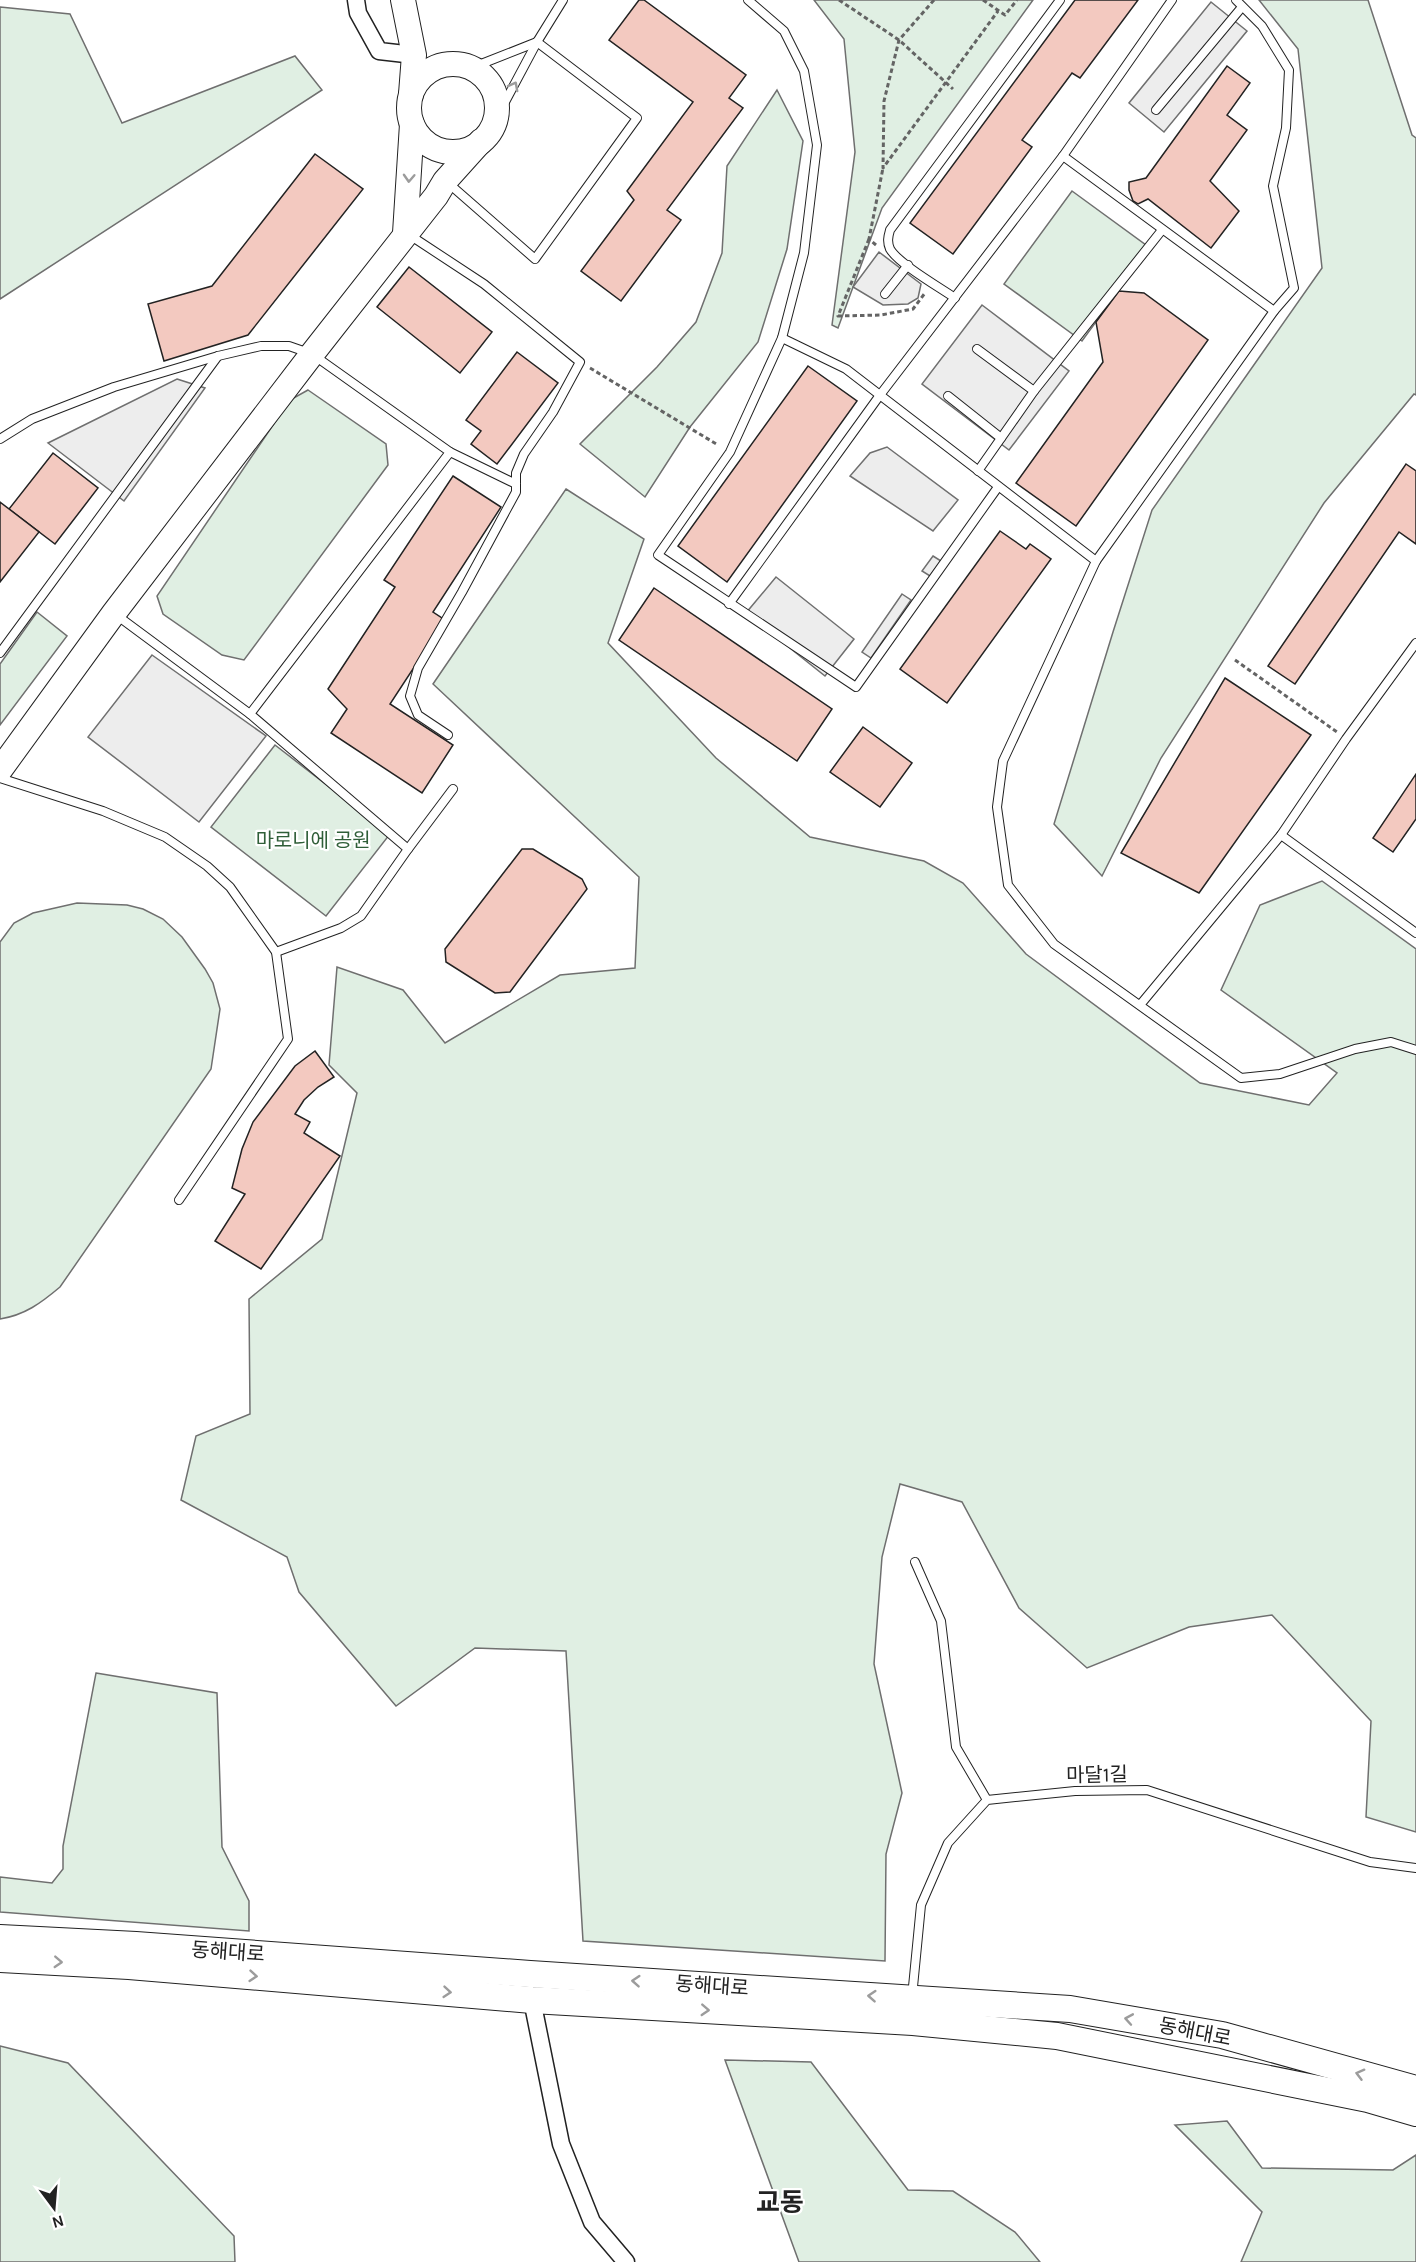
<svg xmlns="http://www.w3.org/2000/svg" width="1416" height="2262" viewBox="0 0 1416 2262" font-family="Karla,'Noto Sans KR',sans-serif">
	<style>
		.green { fill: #e0efe3; stroke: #6f6f6f; stroke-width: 1.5 }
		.parking { fill: #ededed; stroke: #6f6f6f; stroke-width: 1.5 }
		.building { fill: #f3c9c0; stroke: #222; stroke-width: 1.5 }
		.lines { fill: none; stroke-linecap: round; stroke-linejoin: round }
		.lane-casing { stroke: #222; stroke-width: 10 }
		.street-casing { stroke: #222; stroke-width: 19 }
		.secondary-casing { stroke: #222; stroke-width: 26 }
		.primary-casing { stroke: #222; stroke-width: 28 }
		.path { stroke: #646464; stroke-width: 3; stroke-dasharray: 4.5 3; stroke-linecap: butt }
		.lane { stroke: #fff; stroke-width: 8 }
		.street { stroke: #fff; stroke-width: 16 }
		.secondary { stroke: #fff; stroke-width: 24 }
		.primary { stroke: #fff; stroke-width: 26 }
		.oneway { stroke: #9c9c9c }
		.labels { text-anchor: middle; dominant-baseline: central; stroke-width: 4.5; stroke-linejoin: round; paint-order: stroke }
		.park-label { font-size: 20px; fill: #2f5e38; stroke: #fff }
		.street-label { font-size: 20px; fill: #222; stroke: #fff }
		.district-label { font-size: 26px; font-weight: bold; fill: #222; stroke: #fff }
	</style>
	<rect width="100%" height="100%" fill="#fff"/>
	<!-- green -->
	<g class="green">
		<polygon points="814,0 1033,0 882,208 838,328 832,325 855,152 844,39"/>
		<polygon points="1259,0 1368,0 1412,135 1416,138 1416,395 1414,394 1324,503 1161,758 1102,876 1054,824 1113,632 1152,510 1322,268 1298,49"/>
		<polygon points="0,7 70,14 122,123 295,56 322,90 0,299"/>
		<polygon points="777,90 803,141 787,249 758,342 690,427 645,497 580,444 657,367 696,322 722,253 727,166"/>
		<polygon points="1072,191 1150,248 1082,341 1004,284"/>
		<polygon points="308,390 386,444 388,465 244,660 222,655 163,614 157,596 290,400"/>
		<polygon points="566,489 644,539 608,643 716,758 810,837 924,861 963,883 1026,954 1200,1083 1309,1105 1337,1073 1221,990 1260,905 1322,881 1416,949 1416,1832 1366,1817 1371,1721 1272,1615 1189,1627 1087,1668 1019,1608 962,1502 900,1484 882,1557 874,1664 902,1793 886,1854 885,1961 583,1941 566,1651 475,1648 396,1706 299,1592 287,1557 181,1500 196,1436 250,1414 249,1299 322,1239 357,1093 329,1065 337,967 403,990 445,1043 560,975 635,968 639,877 433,684"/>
		<polygon points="37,612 67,636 0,725 0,664"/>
		<polygon points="275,745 390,834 326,916 211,827"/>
		<path d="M77 903 127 905 143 909 163 919 182 937 205 969 213 983 220 1009 211 1069 60 1287C41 1303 25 1315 0 1319V942L14 923 33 913Z"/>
		<polygon points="96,1673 217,1693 222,1847 249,1901 249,1931 0,1912 0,1877 52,1883 63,1869 63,1846"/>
		<polygon points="0,2046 68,2063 234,2236 235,2262 0,2262"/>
		<polygon points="725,2060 811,2062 908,2190 953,2191 1015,2232 1040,2262 799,2262"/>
		<polygon points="1227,2121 1262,2168 1393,2170 1416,2155 1416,2262 1241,2262 1262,2212 1175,2125"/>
	</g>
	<!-- parking -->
	<g class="parking">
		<polygon points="1211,2 1247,31 1164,132 1129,103"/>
		<polygon points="879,252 921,284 918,298 908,304 883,305 853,287"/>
		<polygon points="982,305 1069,371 1009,450 922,384"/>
		<polygon points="177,379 205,388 124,501 48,443"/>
		<polygon points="887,447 958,500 933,531 850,476 870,453"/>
		<polygon points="933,556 941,561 930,576 922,571"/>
		<polygon points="776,577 854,639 825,676 746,613"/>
		<polygon points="902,594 911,600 871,658 862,652"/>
		<polygon points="152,655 266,736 199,822 88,737"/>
	</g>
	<!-- building -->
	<g class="building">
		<polygon points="639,0 644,0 746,75 729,98 743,108 667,210 681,220 621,301 581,271 634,200 627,191 693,102 609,40"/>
		<polygon points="1075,0 1138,0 1080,78 1072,73 1022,140 1032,147 953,254 910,223"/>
		<polygon points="1227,66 1250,83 1227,115 1247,130 1210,181 1239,211 1211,248 1148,199 1138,204 1133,201 1129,190 1129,182 1146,178"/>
		<polygon points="315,154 363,189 248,335 164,361 148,304 212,286"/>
		<polygon points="409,267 492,332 460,373 377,307"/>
		<polygon points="1119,291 1144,293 1208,340 1076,526 1016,483 1103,362 1096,322"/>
		<polygon points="517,352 558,383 497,464 471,444 481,431 466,420"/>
		<polygon points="808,366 857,401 727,582 678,546"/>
		<polygon points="53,453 98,488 55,544 9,509"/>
		<polygon points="1406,464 1416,471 1416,544 1399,532 1295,684 1268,666"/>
		<polygon points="453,476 501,507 433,612 445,620 390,704 453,745 422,793 331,733 347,709 328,689 395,587 384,580"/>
		<polygon points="0,502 39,532 0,582"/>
		<polygon points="1000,531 1026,549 1030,544 1051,559 947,703 900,669"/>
		<polygon points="654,588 832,709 797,761 619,640"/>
		<polygon points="1225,678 1311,735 1199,893 1121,853"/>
		<polygon points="863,727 912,763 880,807 830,772"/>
		<polygon points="1416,774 1416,819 1393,852 1373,838"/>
		<polygon points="522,849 533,849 582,879 587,889 510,992 495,993 446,962 445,949"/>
		<polygon points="315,1051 334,1077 318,1087 304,1100 295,1114 310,1122 304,1133 340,1156 261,1269 215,1241 245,1194 232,1188 242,1149 253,1122 295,1066"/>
	</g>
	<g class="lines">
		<!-- lane casing -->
		<g class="lane-casing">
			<g id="lane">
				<polyline points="748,0 784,31 804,71 817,145 804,253 782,338 730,452 658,555 856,687 998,487"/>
				<polyline points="1236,0 1262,26 1289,70 1286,128 1273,186 1294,288 1274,311"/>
				<polyline points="471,68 537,42"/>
				<polyline points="1156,110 1242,7"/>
				<polyline points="490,130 537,42 563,0"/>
				<polyline points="1063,156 1274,311 1096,561"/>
				<polyline points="447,182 535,259 637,118 537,42"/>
				<polyline points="408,234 484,284 580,362 553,412 524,454 516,473 516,492 462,592 418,668 410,696 418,715 448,735"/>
				<polyline points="885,294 908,265"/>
				<path d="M955 298C939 287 899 264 890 249 887 242 888 237 890 230L1060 0"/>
				<polyline points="782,338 846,369 1096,561 1003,761 997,807 1008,885 1054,944 1241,1078 1280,1074 1355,1049 1391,1042 1416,1050"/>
				<polyline points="977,349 1034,391 978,471"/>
				<polyline points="1034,391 1162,230"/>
				<polyline points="948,396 1001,438"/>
				<polyline points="0,439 32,419 114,387 218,356 261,346 289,346 312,354 450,452 250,714"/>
				<polyline points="450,452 516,484"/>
				<polyline points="729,604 880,395 1063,156 1172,0"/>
				<polyline points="115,614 250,714 408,849 361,916 341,928 276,952"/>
				<polyline points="0,653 218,356"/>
				<polyline points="0,778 103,811 165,837 207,866 230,887 276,952 288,1039 179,1200"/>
				<polyline points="1281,835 1416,933"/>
				<polyline points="408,849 453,789"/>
				<polyline points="1140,1005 1281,835 1346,739 1416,643"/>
				<polyline points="915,1562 941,1621 956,1747 987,1800"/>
				<polyline points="912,1997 921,1905 948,1843 987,1800 1075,1791 1147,1790 1370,1862 1416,1868"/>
			</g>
		</g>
		<!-- street casing -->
		<g class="street-casing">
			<g id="street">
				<polyline points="356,0 358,13 379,51 414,55"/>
				<polyline points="532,2000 561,2144 592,2222 626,2262"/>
			</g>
		</g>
		<!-- secondary casing -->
		<g class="secondary-casing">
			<g id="secondary">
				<polyline points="403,0 414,55 411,94"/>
				<circle cx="453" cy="108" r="44"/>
				<polyline points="405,233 412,124"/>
				<polyline points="0,770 114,613 312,354 436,196 445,181 481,141"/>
			</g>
		</g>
		<!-- primary casing -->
		<g class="primary-casing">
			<g id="primary">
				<polyline points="0,1938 136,1945 530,1974 1070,2009 1222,2035 1416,2089"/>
				<polyline points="0,1959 129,1966 532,2000 913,2022 1057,2036 1368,2099 1416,2113"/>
			</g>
		</g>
		<!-- path -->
		<g class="path">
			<polyline points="839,0 899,40 953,89"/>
			<polyline points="934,0 899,40 884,101 883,168 998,11"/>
			<polyline points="983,0 1005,15 1017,0"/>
			<polyline points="869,239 838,316 881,315 913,309 925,293"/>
			<polyline points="876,245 869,239 883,168"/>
			<polyline points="590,368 718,445"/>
			<polyline points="1235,660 1337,732"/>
		</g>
		<!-- lane -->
		<use href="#lane" class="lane"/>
		<!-- street -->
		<use href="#street" class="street"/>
		<!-- secondary -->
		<use href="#secondary" class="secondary"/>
		<!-- primary -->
		<use href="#primary" class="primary"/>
	</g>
	<!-- one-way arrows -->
	<defs><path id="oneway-chevron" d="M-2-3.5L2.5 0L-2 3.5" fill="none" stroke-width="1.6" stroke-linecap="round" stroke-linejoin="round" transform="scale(1.5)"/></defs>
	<g class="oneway">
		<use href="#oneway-chevron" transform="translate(514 86) rotate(-62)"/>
		<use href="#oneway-chevron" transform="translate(409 178) rotate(93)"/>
		<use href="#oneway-chevron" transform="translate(58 1962) rotate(3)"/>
		<use href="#oneway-chevron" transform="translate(253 1976) rotate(5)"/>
		<use href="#oneway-chevron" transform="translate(636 1981) rotate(-176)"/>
		<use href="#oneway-chevron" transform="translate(447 1992) rotate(5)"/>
		<use href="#oneway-chevron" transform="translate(872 1996) rotate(-176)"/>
		<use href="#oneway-chevron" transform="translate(705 2010) rotate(3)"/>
		<use href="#oneway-chevron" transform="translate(1129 2019) rotate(-170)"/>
		<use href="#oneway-chevron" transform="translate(1360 2074) rotate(-165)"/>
	</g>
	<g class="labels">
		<!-- park labels -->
		<g class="park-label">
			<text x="313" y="840">마로니에 공원</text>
		</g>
		<!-- street labels -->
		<g class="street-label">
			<text transform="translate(1097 1775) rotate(-1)">마달1길</text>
			<text transform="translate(228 1952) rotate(4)">동해대로</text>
			<text transform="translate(712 1986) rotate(4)">동해대로</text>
			<text transform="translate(1195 2032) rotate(11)">동해대로</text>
		</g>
		<!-- district labels -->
		<g class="district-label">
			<text x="780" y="2202">교동</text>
		</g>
	</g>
	<!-- north arrow -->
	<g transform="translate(54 2208) rotate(164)" stroke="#ffffff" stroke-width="4.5" paint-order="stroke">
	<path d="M0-4.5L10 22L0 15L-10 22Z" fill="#222222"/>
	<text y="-9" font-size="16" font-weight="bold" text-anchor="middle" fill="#222222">N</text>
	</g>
</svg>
